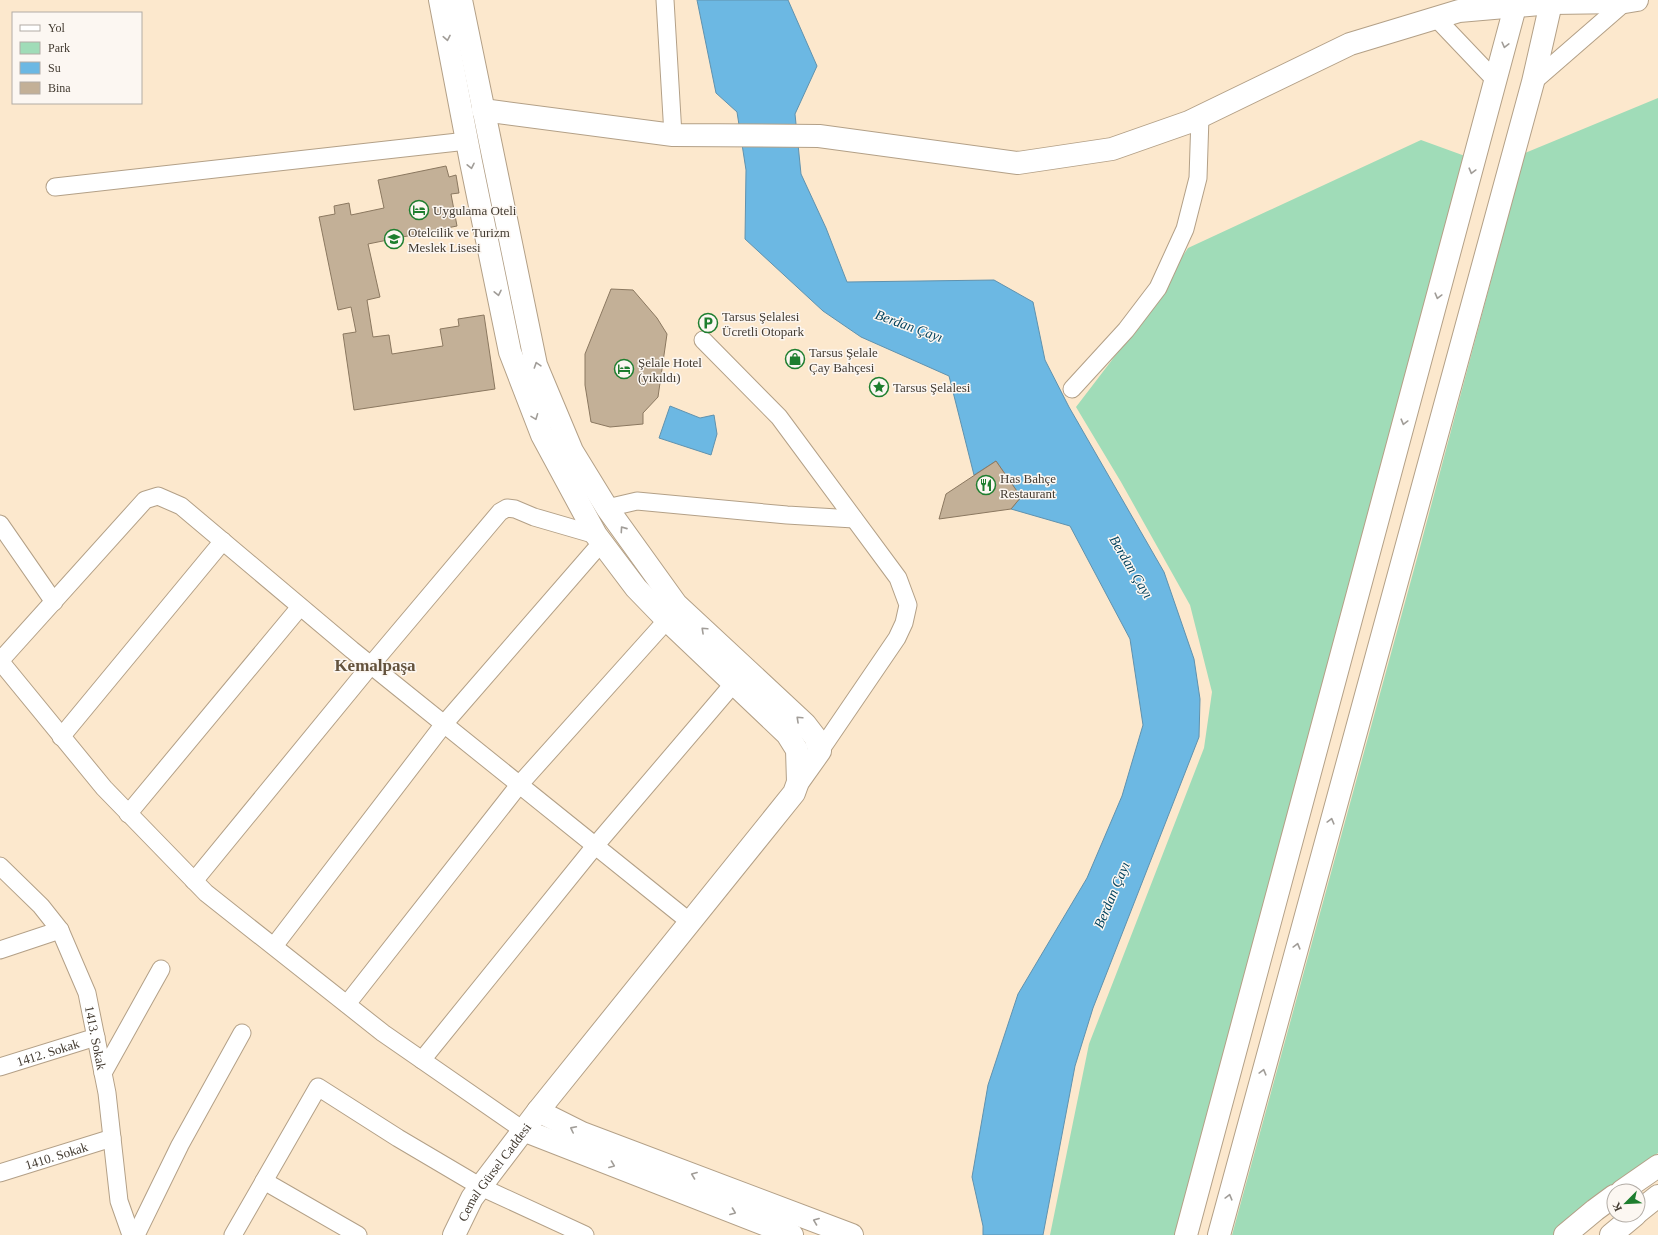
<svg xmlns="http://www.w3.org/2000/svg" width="1658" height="1235" viewBox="0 0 1658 1235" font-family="Georgia,serif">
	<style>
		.green { fill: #a0dcb8 }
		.water { fill: #6cb8e3; stroke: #6092ae }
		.building { fill: #c3b097; stroke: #8b7860 }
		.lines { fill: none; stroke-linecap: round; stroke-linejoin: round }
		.minor-casing { stroke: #b3a087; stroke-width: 19 }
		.tertiary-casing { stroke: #b3a087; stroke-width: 24 }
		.minor { stroke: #fff; stroke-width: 17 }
		.tertiary { stroke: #fff; stroke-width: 22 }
		.oneway { stroke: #a19d98 }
		.labels { text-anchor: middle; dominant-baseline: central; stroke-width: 3; stroke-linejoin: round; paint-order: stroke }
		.poi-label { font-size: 13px; fill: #433b31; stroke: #fcf7f2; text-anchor: start }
		.street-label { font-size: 13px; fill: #433b31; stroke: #fcf7f2 }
		.water-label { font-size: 14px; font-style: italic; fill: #00425e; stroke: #fcf7f2 }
		.district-label { font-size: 17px; font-weight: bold; fill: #64533d; stroke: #fcf7f2 }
	</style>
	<rect width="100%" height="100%" fill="#fce8cd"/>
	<!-- green -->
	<g class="green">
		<polygon points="1658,98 1658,1153 1554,1235 1232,1235 1419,551 1525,153"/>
		<polygon points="1421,140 1465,156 1175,1235 1050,1235 1089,1044 1204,748 1212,692 1190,605 1121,482 1076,407 1128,339 1188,248"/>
	</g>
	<!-- water -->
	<g class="water">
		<polygon points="697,0 788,0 817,66 795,114 801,174 826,228 847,282 994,280 1033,302 1045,360 1069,407 1164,572 1194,659 1200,699 1199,737 1093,1008 1075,1066 1043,1235 983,1235 983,1226 972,1177 988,1085 1018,994 1087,878 1122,796 1143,725 1130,639 1070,526 1011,509 1021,497 996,461 974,475 949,376 861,337 823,311 745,239 746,170 737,112 716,93"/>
		<polygon points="670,406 700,418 714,415 717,434 711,455 659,438"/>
	</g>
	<!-- building -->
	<g class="building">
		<polygon points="446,166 449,177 456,175 459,193 451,194 457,226 368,244 380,297 367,300 373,337 389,335 392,354 443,346 440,329 459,326 458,319 484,315 495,389 354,410 343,334 356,332 351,307 338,310 319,217 335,214 334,206 349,203 351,215 384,208 378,180"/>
		<polygon points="611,289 633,290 657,318 667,334 658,397 643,413 643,424 610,427 591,422 585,385 585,354"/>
		<polygon points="996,461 1021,497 1011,509 939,519 946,494"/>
	</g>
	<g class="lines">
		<!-- minor casing -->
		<g class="minor-casing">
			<g id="minor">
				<polyline points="665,0 673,135"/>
				<polyline points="1436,18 1496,81"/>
				<polyline points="1533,82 1625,2"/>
				<polyline points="55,187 467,141"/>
				<polyline points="703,340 779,417 898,578 908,605 904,623 897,638 820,751"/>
				<polyline points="1072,389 1126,330 1158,288 1185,229 1198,178 1200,117"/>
				<polyline points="607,508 637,501 787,515 854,519"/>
				<polyline points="0,524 54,602"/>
				<polyline points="0,661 145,500 158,496 181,506 352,650 690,922"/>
				<polyline points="0,661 104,788 206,893 383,1033 523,1130"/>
				<polyline points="61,737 223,541"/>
				<polyline points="128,814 300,607"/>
				<path id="s1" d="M0 866 41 906 60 930 87 993 107 1093 119 1201 131 1235"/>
				<polyline points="194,881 371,665 500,512 507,508 515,509 534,517 596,535"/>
				<polyline points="274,946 444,724 602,542"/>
				<polyline points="0,950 60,930"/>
				<polyline points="347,1004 519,785 667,620"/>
				<polyline points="422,1060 595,846 734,683"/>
				<path id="s2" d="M0 1067 96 1037"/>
				<polyline points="103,1073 161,969"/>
				<path id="s3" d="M0 1173 112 1138"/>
				<polyline points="264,1181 358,1235"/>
				<polyline points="136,1235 180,1145 242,1033"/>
				<polyline points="233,1235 318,1087 398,1138 481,1187 585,1235"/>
			</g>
		</g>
		<!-- tertiary casing -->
		<g class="tertiary-casing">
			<g id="tertiary">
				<polyline points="440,0 471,162 510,352 542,435 596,535 636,588 667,620 787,734 797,750 798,782"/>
				<polyline points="483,110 673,135 819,136 1018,163 1112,149 1189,122 1350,44 1459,11 1551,3 1625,2 1637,0"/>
				<polyline points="538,1111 582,1133 852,1235"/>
				<polyline points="523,1130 792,1235"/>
				<polyline points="1622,1191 1658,1166"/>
				<polyline points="1638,1212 1658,1196"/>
				<path id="s4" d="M454 1235 472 1198 538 1111 794 793 798 782 820 751 815 737 805 724 676 604 607 508 572 451 536 365 461 0"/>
				<polyline points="1186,1235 1515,7"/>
				<polyline points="1219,1235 1533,82 1551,3"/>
				<polyline points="1565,1235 1595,1210 1614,1196"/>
				<polyline points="1611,1235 1635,1215"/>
			</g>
		</g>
		<!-- minor -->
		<use href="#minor" class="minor"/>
		<!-- tertiary -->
		<use href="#tertiary" class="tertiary"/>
	</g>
	<!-- one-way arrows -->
	<defs><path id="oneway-chevron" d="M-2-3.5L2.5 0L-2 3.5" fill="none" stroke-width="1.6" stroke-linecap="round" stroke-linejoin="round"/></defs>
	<g class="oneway">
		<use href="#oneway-chevron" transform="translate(447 38) rotate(79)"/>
		<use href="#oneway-chevron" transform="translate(1505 45) rotate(104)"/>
		<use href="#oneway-chevron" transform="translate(471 166) rotate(78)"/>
		<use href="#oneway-chevron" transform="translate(1472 171) rotate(105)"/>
		<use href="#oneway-chevron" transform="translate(498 293) rotate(78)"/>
		<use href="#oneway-chevron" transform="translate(1438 296) rotate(105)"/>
		<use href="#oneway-chevron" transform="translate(537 365) rotate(-108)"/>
		<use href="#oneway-chevron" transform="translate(535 417) rotate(69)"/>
		<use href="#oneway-chevron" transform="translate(1404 422) rotate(105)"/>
		<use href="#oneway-chevron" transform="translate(623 529) rotate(-125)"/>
		<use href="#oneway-chevron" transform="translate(704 630) rotate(-137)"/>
		<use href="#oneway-chevron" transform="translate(799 719) rotate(-137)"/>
		<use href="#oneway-chevron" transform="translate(1331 821) rotate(-75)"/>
		<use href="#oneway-chevron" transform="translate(1297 946) rotate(-75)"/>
		<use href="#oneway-chevron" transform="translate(1263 1072) rotate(-75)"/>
		<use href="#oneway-chevron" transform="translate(573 1129) rotate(-153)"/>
		<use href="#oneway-chevron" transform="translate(612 1165) rotate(21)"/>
		<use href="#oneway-chevron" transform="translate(694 1175) rotate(-159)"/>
		<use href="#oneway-chevron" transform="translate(1229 1197) rotate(-75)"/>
		<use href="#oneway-chevron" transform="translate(733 1212) rotate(21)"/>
		<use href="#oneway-chevron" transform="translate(816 1221) rotate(-159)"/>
	</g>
	<!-- icons -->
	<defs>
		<g id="hotel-ring" transform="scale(1)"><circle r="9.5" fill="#fcf7f2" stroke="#1e7e2f" stroke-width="1.5"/><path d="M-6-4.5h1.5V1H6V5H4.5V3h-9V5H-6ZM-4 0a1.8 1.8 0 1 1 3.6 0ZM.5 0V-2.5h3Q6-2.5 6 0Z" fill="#1e7e2f"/></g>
		<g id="school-ring" transform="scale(1)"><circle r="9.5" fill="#fcf7f2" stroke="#1e7e2f" stroke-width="1.5"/><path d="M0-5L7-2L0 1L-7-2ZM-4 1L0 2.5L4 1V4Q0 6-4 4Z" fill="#1e7e2f"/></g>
		<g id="parking-ring" transform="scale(1)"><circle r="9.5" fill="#fcf7f2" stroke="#1e7e2f" stroke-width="1.5"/><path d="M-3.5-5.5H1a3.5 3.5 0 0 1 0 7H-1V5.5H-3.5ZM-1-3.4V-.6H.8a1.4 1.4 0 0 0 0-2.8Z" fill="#1e7e2f"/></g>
		<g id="shop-ring" transform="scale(1)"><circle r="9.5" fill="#fcf7f2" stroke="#1e7e2f" stroke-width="1.5"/><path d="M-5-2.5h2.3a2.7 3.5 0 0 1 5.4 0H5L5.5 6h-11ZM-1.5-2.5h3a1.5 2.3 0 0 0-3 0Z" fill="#1e7e2f"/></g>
		<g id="sight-ring" transform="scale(1)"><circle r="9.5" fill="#fcf7f2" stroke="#1e7e2f" stroke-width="1.5"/><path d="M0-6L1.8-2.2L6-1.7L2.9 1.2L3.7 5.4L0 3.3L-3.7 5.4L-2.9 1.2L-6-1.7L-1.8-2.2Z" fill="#1e7e2f"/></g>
		<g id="restaurant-ring" transform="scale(1)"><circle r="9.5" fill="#fcf7f2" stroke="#1e7e2f" stroke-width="1.5"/><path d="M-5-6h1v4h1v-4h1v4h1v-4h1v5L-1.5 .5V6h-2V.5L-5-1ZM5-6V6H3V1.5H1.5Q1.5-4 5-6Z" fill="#1e7e2f"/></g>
	</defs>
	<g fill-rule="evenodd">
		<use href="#hotel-ring" x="419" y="210"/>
		<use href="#school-ring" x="394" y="239"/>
		<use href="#parking-ring" x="708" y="323"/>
		<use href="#shop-ring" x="795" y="359"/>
		<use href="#hotel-ring" x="624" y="369"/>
		<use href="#sight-ring" x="879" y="387"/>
		<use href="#restaurant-ring" x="986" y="485"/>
	</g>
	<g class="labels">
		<!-- poi labels -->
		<g class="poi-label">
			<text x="433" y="210">Uygulama Oteli</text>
			<text x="408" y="232">Otelcilik ve Turizm<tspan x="408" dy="15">Meslek Lisesi</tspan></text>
			<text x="722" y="316">Tarsus Şelalesi<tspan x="722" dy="15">Ücretli Otopark</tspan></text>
			<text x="809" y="352">Tarsus Şelale<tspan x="809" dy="15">Çay Bahçesi</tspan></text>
			<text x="638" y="362">Şelale Hotel<tspan x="638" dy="15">(yıkıldı)</tspan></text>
			<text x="893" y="387">Tarsus Şelalesi</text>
			<text x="1000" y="478">Has Bahçe<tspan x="1000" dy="15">Restaurant</tspan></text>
		</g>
		<!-- street labels -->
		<g class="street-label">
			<text stroke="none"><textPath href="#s1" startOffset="202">1413. Sokak</textPath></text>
			<text stroke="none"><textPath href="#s2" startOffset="50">1412. Sokak</textPath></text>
			<text stroke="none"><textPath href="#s3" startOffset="59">1410. Sokak</textPath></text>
			<text stroke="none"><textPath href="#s4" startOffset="75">Cemal Gürsel Caddesi</textPath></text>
		</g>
		<!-- water labels -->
		<g class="water-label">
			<text transform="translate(909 326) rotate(20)">Berdan Çayı</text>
			<text transform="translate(1131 567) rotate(59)">Berdan Çayı</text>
			<text transform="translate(1112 895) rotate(-67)">Berdan Çayı</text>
		</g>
		<!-- district labels -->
		<g class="district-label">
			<text x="375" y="665">Kemalpaşa</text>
		</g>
	</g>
	<!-- legend -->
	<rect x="12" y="12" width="130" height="92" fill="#fcf7f2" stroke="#b2aca5"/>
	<rect x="20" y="25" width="20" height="6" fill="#ffffff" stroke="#b2aca5"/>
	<text x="48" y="32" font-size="12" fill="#433b31">Yol</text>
	<rect x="20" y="42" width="20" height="12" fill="#a0dcb8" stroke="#b2aca5"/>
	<text x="48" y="52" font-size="12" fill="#433b31">Park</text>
	<rect x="20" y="62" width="20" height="12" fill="#6cb8e3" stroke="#b2aca5"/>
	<text x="48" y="72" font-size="12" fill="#433b31">Su</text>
	<rect x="20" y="82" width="20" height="12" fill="#c3b097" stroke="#b2aca5"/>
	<text x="48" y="92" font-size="12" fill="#433b31">Bina</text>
	<!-- north arrow -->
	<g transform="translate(1626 1203) rotate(246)"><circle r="19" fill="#fcf7f2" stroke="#b2aca5"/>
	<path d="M0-3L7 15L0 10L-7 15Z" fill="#1e7e2f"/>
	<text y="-6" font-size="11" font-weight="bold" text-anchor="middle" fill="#433b31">K</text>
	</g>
</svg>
